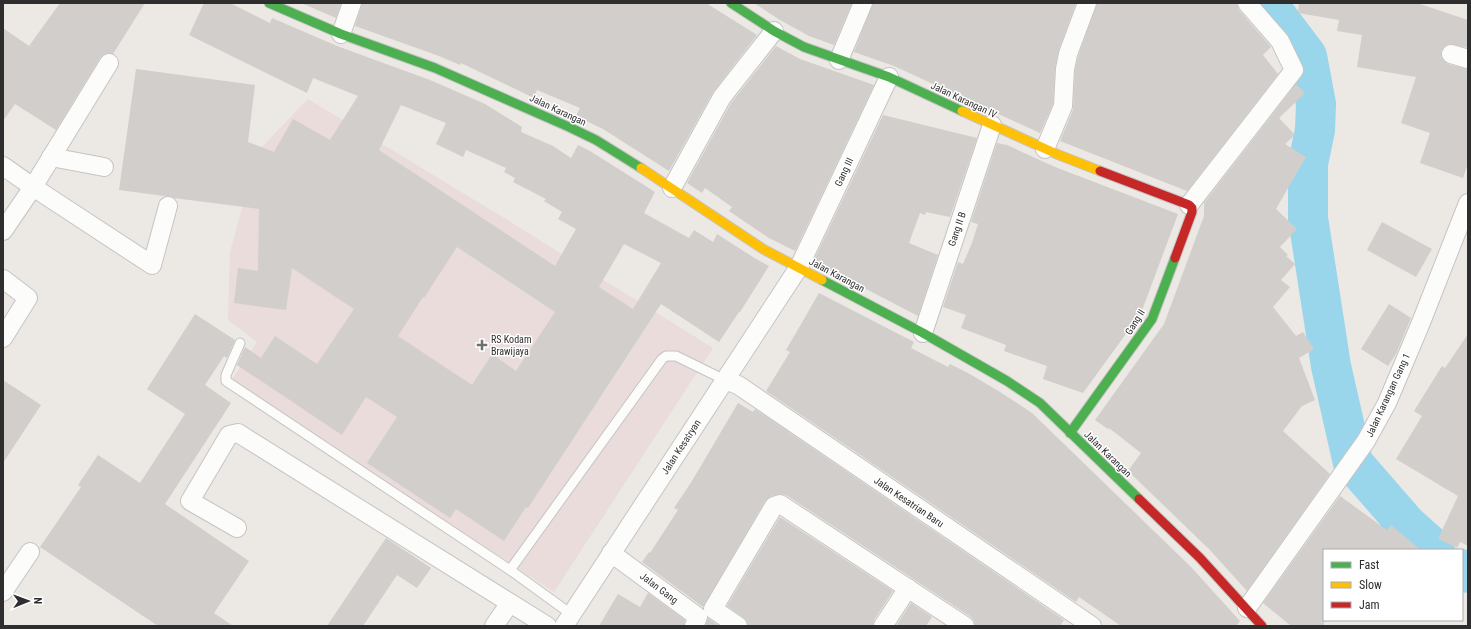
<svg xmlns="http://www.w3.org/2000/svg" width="1471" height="629" viewBox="0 0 1471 629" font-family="'Roboto Condensed',sans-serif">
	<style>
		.medical { fill: #e9dcdb }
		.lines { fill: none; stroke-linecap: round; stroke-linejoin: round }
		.river { stroke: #99d6ec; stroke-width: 40 }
		.building { fill: #d1cecb; fill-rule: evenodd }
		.lane-casing { stroke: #c5c4c5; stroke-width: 11 }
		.street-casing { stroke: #c5c4c5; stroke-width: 20 }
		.fast-casing { stroke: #c5c4c5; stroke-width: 11 }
		.slow-casing { stroke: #c5c4c5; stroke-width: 11 }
		.jam-casing { stroke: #c5c4c5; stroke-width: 11 }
		.lane { stroke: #fcfcfb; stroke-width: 9 }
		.street { stroke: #fcfcfb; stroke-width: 18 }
		.fast { stroke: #4caf50; stroke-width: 9 }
		.slow { stroke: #ffc107; stroke-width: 9 }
		.jam { stroke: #c62828; stroke-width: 9 }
		.poi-dot { fill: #706f6e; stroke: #fff; stroke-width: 1.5 }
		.labels { text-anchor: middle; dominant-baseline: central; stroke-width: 3; stroke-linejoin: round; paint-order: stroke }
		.street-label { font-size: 10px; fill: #2e2e2e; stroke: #fff }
		.poi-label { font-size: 10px; fill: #2e2e2e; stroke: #fff; text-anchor: start }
	</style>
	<rect width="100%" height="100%" fill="#ece8e4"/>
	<!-- medical -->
	<polygon class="medical" points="308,99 504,218 713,348 554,592 231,381 257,342 228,320 230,252 258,151"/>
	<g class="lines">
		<!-- river -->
		<g class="river">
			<polyline points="1267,3 1307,56 1316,104 1315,130 1308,164 1308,218 1331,366 1353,463 1407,525 1435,550"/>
			<polyline points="1462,569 1468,573"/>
		</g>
	</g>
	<!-- building -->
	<g class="building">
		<polygon points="60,3 145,3 113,54 109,53 104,54 100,58 56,130 15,104 3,121 3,28 29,46"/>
		<path d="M204 3H230L270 23 272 18 337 46 430 80 485 104 522 127 521 132 553 146 571 158 578 145 590 151 655 192 644 213 689 238 694 230 713 242 717 234 756 259 769 266 740 312H739L719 342 661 304 528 508 526 507 504 541 456 509 450 518 367 463 397 417 366 397 342 435 237 365 245 347 261 358 275 336 317 364 354 309 292 268 286 310 234 303 238 268 258 271 259 209 174 198 170 196H164L119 190 136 69 255 85 248 142 274 152 293 119 330 140 358 96 313 78 307 93 189 35ZM401 105 446 123 436 144 463 157 466 150 506 168 504 172 515 178 513 182 546 199 544 201 562 212 558 219 576 229 555 266 379 150ZM624 244 661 263 633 309 599 287ZM457 247 555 312 516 371 492 354 472 385 398 336 423 297 424 298Z"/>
		<polygon points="301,3 341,3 336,18"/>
		<polygon points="362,3 706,3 757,35 713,92 669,171 603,129 576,116 580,108 537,90 534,98 461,63 460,65 439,56 355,26"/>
		<polygon points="754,3 852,3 834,45 809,36 780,20"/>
		<polygon points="873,3 1076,3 1058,52 1055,68 1053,104 1040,133 894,66 854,52"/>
		<polygon points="1097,3 1237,3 1239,10 1271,47 1263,55 1278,74 1187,191 1060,141 1073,110 1075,70 1078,57"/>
		<polygon points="1299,3 1417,3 1468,20 1468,48 1449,44 1444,47 1441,51 1441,57 1444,61 1448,64 1468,69 1468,163 1463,178 1420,163 1430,133 1401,123 1416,77 1357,67 1362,35 1337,31 1339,20 1298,13"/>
		<polygon points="776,46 800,59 874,85 795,251 769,238 729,211 732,207 705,188 702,193 687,183 731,103"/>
		<polygon points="1296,84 1305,93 1279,118 1295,135 1285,144 1306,157 1276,209 1297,229 1280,247 1288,255 1286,256 1295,264 1281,280 1290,287 1273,307 1296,336 1303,332 1314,349 1299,358 1315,400 1302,406 1283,431 1330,474 1247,591 1209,549 1128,471 1141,453 1109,428 1108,429 1095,420 1164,324 1204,216 1204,203"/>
		<polygon points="883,115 977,138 950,217 926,212 925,215 920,213 909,243 938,255 918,316 820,265 821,263 814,260"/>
		<polygon points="997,143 1007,145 1055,167 1178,214 1141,313 1083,393 1043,379 1047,366 1004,351 1006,345 961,328 966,315 943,307 958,262 963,264 972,243 978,224 971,222"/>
		<polygon points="1382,222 1432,249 1416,277 1367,250"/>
		<polygon points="819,293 914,342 911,348 948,367 950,364 968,373 1000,392 1032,413 1191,567 1240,621 1236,626 1121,626 1079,597 1076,602 766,391 790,352 786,350"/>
		<polygon points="1389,304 1411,318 1396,354 1388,366 1361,349"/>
		<polygon points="195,314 235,340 227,358 224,356 205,385 231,403 165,504 249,561 214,613 233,626 158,626 40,547 81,487 78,485 98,455 140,483 185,414 147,389"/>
		<polygon points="1468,334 1468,546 1460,542 1457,548 1438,539 1458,496 1396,459 1422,416 1414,411 1442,366 1445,368"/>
		<polygon points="3,380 41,405 3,463"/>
		<polygon points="738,403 753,412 755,409 1064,620 1060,626 975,626 974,621 971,617 786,495 781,494 771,496 765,501 703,607 642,562 649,552 650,553 678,510 674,508 692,481"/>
		<polygon points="1340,496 1387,530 1391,525 1421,550 1324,550 1324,626 1291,626 1263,603"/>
		<polygon points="780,517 893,591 874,620 873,626 748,626 747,621 744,618 727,606"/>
		<polygon points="386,538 431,568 417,588 397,575 363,626 327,626"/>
		<polygon points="648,593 685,620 684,626 599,626 618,594 640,607"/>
		<polygon points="911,603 932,617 926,626 896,626"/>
		<polygon points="708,618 719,626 705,626"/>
	</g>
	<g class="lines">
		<!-- lane casing -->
		<g class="lane-casing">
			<g id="lane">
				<polyline points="240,343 226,375 226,381 510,570 571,614"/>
				<polyline points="510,570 662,359 666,356 676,356 725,380"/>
			</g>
		</g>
		<!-- street casing -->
		<g class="street-casing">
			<g id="street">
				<polyline points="341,34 352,3"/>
				<polyline points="1451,54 1468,59"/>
				<polyline points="839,60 863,3"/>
				<polyline points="1045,149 1063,106 1065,69 1068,54 1087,3"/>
				<polyline points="51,157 104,167"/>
				<polyline points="3,166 33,187 109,63"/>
				<polyline points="672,188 722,97 774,31"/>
				<polyline points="1189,205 1294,70 1280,41 1247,3"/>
				<polyline points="3,231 33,187 152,265 168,206"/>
				<polyline points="3,279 28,298 3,338"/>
				<polyline points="923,333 992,125"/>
				<polyline points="725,380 738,385 1092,626"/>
				<polyline points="237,528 190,501 229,435 238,433 547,626"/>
				<polyline points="611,553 698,617 694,626"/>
				<polyline points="3,592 30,552"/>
				<polyline points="1247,608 1366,441 1387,403 1420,325 1468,203"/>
				<polyline points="494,626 510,603"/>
				<polyline points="564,626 799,267 889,77"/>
				<polyline points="738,626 713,609 774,506 780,504 965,626"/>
				<polyline points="883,626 908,588"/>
			</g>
		</g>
		<!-- fast casing -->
		<g class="fast-casing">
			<g id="fast">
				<polyline points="269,3 341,34 435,68 569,127 596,140 641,168"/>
				<polyline points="731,3 774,31 804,47 889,77 962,111"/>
				<polyline points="822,280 923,333 1007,381 1040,403 1139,499"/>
				<polyline points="1070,433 1152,319 1175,258"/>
			</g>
		</g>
		<!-- slow casing -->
		<g class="slow-casing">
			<g id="slow">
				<polyline points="962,111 1059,155 1100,171"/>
				<polyline points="641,168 763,249 822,280"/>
			</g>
		</g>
		<!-- jam casing -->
		<g class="jam-casing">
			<g id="jam">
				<polyline points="1100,171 1189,205 1192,208 1192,212 1175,258"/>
				<polyline points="1139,499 1200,558 1262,626"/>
			</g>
		</g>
		<!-- lane -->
		<use href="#lane" class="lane"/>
		<!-- street -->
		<use href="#street" class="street"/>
		<!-- fast -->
		<use href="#fast" class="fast"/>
		<!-- slow -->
		<use href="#slow" class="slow"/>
		<!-- jam -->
		<use href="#jam" class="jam"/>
	</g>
	<!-- markers -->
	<path class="poi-dot" d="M480 339h4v4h4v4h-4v4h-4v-4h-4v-4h4z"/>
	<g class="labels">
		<!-- street labels -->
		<g class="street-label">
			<text transform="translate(964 100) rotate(25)">Jalan Karangan IV</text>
			<text transform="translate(558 110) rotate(25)">Jalan Karangan</text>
			<text transform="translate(844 172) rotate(-65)">Gang III</text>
			<text transform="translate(957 229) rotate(-71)">Gang II B</text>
			<text transform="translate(837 275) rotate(28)">Jalan Karangan</text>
			<text transform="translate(1135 322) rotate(-58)">Gang II</text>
			<text transform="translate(1388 395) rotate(-65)">Jalan Karangan Gang 1</text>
			<text transform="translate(681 447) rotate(-57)">Jalan Kesatryan</text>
			<text transform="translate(1108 454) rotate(44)">Jalan Karangan</text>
			<text transform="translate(909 502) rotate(34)">Jalan Kesatrian Baru</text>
			<text transform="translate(659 588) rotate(37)">Jalan Gang</text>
		</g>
		<!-- poi labels -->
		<g class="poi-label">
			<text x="491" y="339">RS Kodam<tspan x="491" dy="12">Brawijaya</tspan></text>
		</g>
	</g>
	<!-- border -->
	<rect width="1471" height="629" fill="none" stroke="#2e2e2e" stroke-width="8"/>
	<!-- legend -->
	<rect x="1323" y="549" width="140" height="72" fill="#ffffff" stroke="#ababab"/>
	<rect x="1331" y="562" width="20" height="6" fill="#4caf50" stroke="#ababab"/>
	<text x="1359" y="569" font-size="12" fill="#2e2e2e">Fast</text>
	<rect x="1331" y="582" width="20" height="6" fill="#ffc107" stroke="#ababab"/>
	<text x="1359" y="589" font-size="12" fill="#2e2e2e">Slow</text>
	<rect x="1331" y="602" width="20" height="6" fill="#c62828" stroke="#ababab"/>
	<text x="1359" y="609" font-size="12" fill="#2e2e2e">Jam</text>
	<!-- north arrow -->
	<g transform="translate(28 601) rotate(89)" stroke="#ffffff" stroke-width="3" paint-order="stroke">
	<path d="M0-3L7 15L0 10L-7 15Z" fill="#2e2e2e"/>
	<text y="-6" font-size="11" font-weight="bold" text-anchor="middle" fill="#2e2e2e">N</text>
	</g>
</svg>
